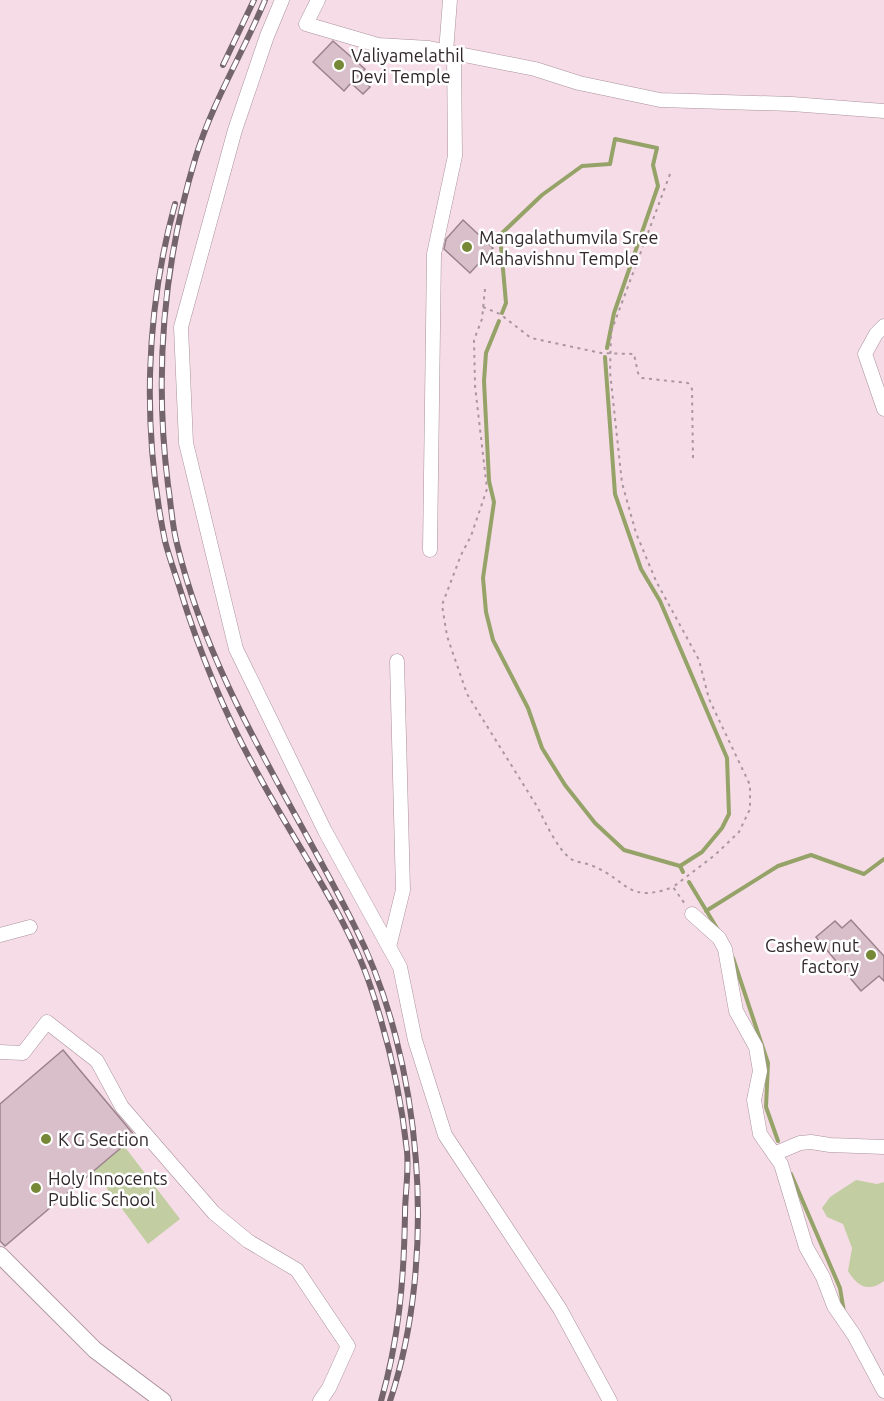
<svg xmlns="http://www.w3.org/2000/svg" width="884" height="1401" viewBox="0 0 884 1401" font-family="Ubuntu,sans-serif">
	<style>
		.green { fill: #c2cea1 }
		.lines { fill: none; stroke-linecap: round; stroke-linejoin: round }
		.stream { stroke: #95a368; stroke-width: 4 }
		.building { fill: #d8bfc9; stroke: #9b838d; stroke-width: 1.5 }
		.minor-casing { stroke: #aa929c; stroke-width: 15 }
		.major-casing { stroke: #aa929c; stroke-width: 18 }
		.path { stroke: #aa969e; stroke-width: 2; stroke-dasharray: 3 4.5; stroke-linecap: butt }
		.minor { stroke: #fff; stroke-width: 14 }
		.major { stroke: #fff; stroke-width: 16 }
		.rail-casing { stroke: #74646b; stroke-width: 6 }
		.rail { stroke: #fff; stroke-width: 4; stroke-dasharray: 11; stroke-linecap: butt }
		.poi-dot { fill: #768736; stroke: #fff; stroke-width: 2 }
		.labels { text-anchor: middle; dominant-baseline: central; stroke-width: 5; stroke-linejoin: round; paint-order: stroke }
		.poi-label { font-size: 18px; fill: #32282c; stroke: #fff; text-anchor: start }
	</style>
	<rect width="100%" height="100%" fill="#f6dce7"/>
	<!-- green -->
	<g class="green">
		<polygon points="121,1142 180,1219 148,1244 91,1167"/>
		<path d="M856 1180 877 1184 884 1182V1281C868 1293 857 1286 848 1271L852 1248 843 1224 827 1217 822 1208 830 1197Z"/>
	</g>
	<g class="lines">
		<!-- stream -->
		<g class="stream">
			<polyline points="502,313 506,303 500,235 542,195 582,166 610,164 615,139 657,148 653,165 658,186 614,313 607,348"/>
			<polyline points="499,321 486,353 484,381 489,481 494,502 483,578 486,612 493,640 528,708 542,748 565,785 595,823 624,850 680,866"/>
			<polyline points="605,357 615,494 641,569 660,601 727,758 729,814 722,828 702,852 680,866 683,872"/>
			<polyline points="689,882 718,930"/>
			<polyline points="706,911 778,866 811,855 864,874 884,859"/>
			<polyline points="733,958 768,1063 766,1107 778,1141"/>
			<polyline points="791,1174 840,1288 844,1312"/>
		</g>
	</g>
	<!-- building -->
	<g class="building">
		<polygon points="333,41 365,69 358,76 370,87 363,94 351,83 344,91 313,62"/>
		<polygon points="463,220 493,248 470,273 444,249 446,239"/>
		<polygon points="851,920 884,956 884,981 879,976 861,991 816,937 835,921 842,928"/>
		<polygon points="63,1050 135,1136 5,1246 0,1241 0,1104"/>
	</g>
	<g class="lines">
		<!-- minor casing -->
		<g class="minor-casing">
			<g id="minor">
				<polyline points="282,0 267,36 235,130 181,327 186,443 236,649 325,831 400,967 415,1040 445,1135 560,1309 610,1401"/>
				<polyline points="318,0 306,24 378,45 429,48 535,69 579,83 660,100 792,104 884,111"/>
				<polyline points="446,52 450,0"/>
				<polyline points="884,326 876,334 865,354 884,409"/>
				<polyline points="430,550 434,254 455,156 454,54"/>
				<polyline points="692,914 719,938 725,949 736,1011 756,1047 760,1071 754,1100 760,1134 781,1164 806,1247 823,1277 834,1306 854,1335 884,1391"/>
				<polyline points="0,935 30,927"/>
				<polyline points="389,947 403,890 397,661"/>
				<polyline points="0,1052 23,1053 47,1022 97,1061 122,1107 214,1213 248,1241 297,1270 348,1346 329,1388 320,1401"/>
				<polyline points="774,1154 800,1143 811,1142 830,1145 884,1147"/>
			</g>
		</g>
		<!-- major casing -->
		<g class="major-casing">
			<polyline id="major" points="0,1255 95,1350 163,1401"/>
		</g>
		<!-- path -->
		<g class="path">
			<polyline points="670,174 611,332 610,372 622,483 636,533 656,581 699,660 709,699 750,785 750,809 739,832 715,855 673,887"/>
			<path d="M485 289 482 319 474 340 475 386 487 489 471 536 461 555 442 605 447 636 467 694 538 808C545 822 558 850 571 859 577 863 587 863 593 866 629 881 627 904 673 887L685 904"/>
			<polyline points="483,307 500,314 531,338 601,353 634,354 638,373 642,378 688,383 692,389 693,460"/>
		</g>
		<!-- minor -->
		<use href="#minor" class="minor"/>
		<!-- major -->
		<use href="#major" class="major"/>
		<!-- rail casing -->
		<g class="rail-casing">
			<g id="rail">
				<path d="M265 0C243 53 213 101 196 156 163 264 154 372 168 485 171 504 172 525 177 544 210 682 291 799 354 925 423 1060 438 1257 390 1401"/>
				<polyline points="223,65 254,0"/>
				<path d="M175 204C145 313 142 430 165 541 169 557 175 573 180 589 200 654 225 715 258 774 293 840 347 916 370 985 388 1038 401 1096 407 1151 409 1172 405 1194 405 1214 404 1279 399 1339 381 1401"/>
			</g>
		</g>
		<!-- rail -->
		<use href="#rail" class="rail"/>
	</g>
	<!-- markers -->
	<g class="poi-dot">
		<circle cx="339" cy="65" r="6"/>
		<circle cx="467" cy="247" r="6"/>
		<circle cx="871" cy="955" r="6"/>
		<circle cx="46" cy="1139" r="6"/>
		<circle cx="36" cy="1188" r="6"/>
	</g>
	<g class="labels">
		<!-- poi labels -->
		<g class="poi-label">
			<text x="351" y="55">Valiyamelathil<tspan x="351" dy="21">Devi Temple</tspan></text>
			<text x="479" y="237">Mangalathumvila Sree<tspan x="479" dy="21">Mahavishnu Temple</tspan></text>
			<text x="859" y="945" text-anchor="end">Cashew nut<tspan x="859" dy="21">factory</tspan></text>
			<text x="58" y="1139">K G Section</text>
			<text x="48" y="1178">Holy Innocents<tspan x="48" dy="21">Public School</tspan></text>
		</g>
	</g>
</svg>
